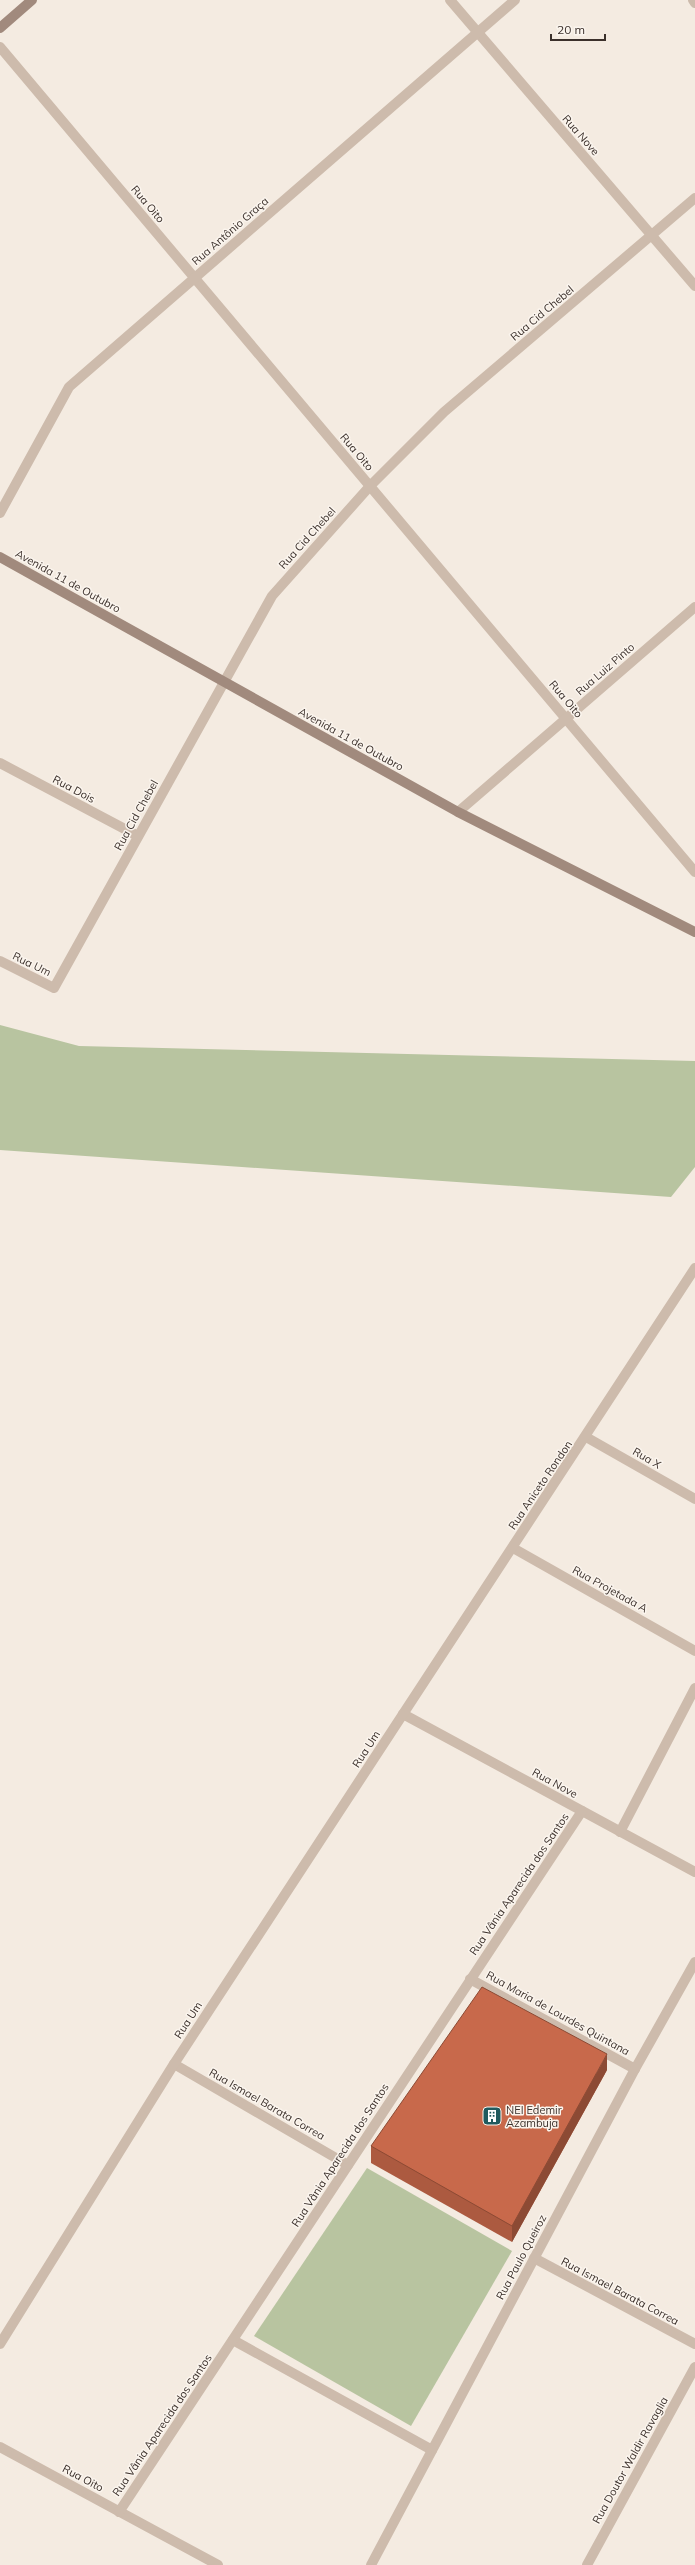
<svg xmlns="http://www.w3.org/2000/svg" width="695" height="2565" viewBox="0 0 695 2565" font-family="Mulish,sans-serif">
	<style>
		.green { fill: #b8c4a0 }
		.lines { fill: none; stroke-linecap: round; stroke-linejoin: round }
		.lane { stroke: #cdbbac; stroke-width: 10 }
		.street { stroke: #cdbbac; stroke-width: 10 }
		.secondary { stroke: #a18a7d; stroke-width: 10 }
		.wall { fill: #ac5a40 }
		.shaded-wall { fill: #8c4a34 }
		.building { fill: #c8694b; stroke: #8c4a34 }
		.labels { text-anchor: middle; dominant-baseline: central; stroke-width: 3; stroke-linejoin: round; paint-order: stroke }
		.street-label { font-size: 11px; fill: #3b302b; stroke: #fbf5ee }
		.poi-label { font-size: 11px; fill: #3b302b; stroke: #fbf5ee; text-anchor: start }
	</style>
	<rect width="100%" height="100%" fill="#f4ebe1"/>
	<!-- green -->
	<g class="green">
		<polygon points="0,1025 79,1046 695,1061 695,1167 671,1197 0,1150"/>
		<polygon points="367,2168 512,2251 411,2426 254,2336"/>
	</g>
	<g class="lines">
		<!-- lane -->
		<polyline class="lane" points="586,1437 695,1499"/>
		<!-- street -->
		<g class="street">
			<polyline points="450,0 695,286"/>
			<polyline points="693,0 695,3"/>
			<polyline points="0,47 695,872"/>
			<polyline points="0,513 69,387 515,0"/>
			<polyline points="0,763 138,836"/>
			<polyline points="458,812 695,607"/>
			<polyline points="0,961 54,988 272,596 370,486 444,412 695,198"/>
			<polyline points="513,1548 695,1651"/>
			<polyline points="403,1714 695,1872"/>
			<polyline points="620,1832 695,1688"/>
			<polyline points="470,1979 635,2069"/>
			<polyline points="174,2064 348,2165"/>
			<polyline points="534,2258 695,2344"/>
			<polyline points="233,2340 432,2450"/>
			<polyline points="0,2344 174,2064 695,1268"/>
			<polyline points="0,2447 218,2565"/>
			<polyline points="119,2512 582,1811"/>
			<polyline points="371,2565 635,2069 695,1962"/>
			<polyline points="587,2565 695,2367"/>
		</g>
		<!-- secondary -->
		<g class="secondary">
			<polyline points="0,28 32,0"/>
			<polyline points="0,557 458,812 695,932"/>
		</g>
	</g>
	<!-- wall -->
	<polygon class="wall" points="607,2070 512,2242 371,2163 371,2146"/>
	<!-- shaded-wall -->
	<polygon class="shaded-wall" points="607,2054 607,2070 512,2242 512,2226"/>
	<!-- building -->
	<polygon class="building" points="482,1987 607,2054 512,2226 371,2146"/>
	<!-- icons -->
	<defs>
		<g id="building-square" transform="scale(1)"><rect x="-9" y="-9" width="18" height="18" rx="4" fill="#1f5a5e" stroke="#fbf5ee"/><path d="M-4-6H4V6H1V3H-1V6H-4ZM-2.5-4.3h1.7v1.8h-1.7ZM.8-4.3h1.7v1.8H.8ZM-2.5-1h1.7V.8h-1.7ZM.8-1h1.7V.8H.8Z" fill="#fff"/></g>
	</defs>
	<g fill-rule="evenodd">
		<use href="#building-square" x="492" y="2116"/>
	</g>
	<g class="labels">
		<!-- street labels -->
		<g class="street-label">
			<text transform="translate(581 135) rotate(49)">Rua Nove</text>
			<text transform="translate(148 204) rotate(50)">Rua Oito</text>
			<text transform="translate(230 231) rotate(-41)">Rua Antônio Graça</text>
			<text transform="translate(542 313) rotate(-40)">Rua Cid Chebel</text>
			<text transform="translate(357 452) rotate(50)">Rua Oito</text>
			<text transform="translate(307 538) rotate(-48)">Rua Cid Chebel</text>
			<text transform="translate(68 581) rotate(29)">Avenida 11 de Outubro</text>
			<text transform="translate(605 669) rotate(-41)">Rua Luiz Pinto</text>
			<text transform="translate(566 699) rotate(50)">Rua Oito</text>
			<text transform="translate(351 739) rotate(29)">Avenida 11 de Outubro</text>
			<text transform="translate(74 789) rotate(28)">Rua Dois</text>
			<text transform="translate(136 815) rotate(-61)">Rua Cid Chebel</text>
			<text transform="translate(32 964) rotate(26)">Rua Um</text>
			<text transform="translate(647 1458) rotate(30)">Rua X</text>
			<text transform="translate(540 1485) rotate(-56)">Rua Aniceto Rondon</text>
			<text transform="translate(610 1589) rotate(29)">Rua Projetada A</text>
			<text transform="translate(366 1749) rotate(-57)">Rua Um</text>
			<text transform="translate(555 1783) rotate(29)">Rua Nove</text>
			<text transform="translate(519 1884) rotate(-56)">Rua Vânia Aparecida dos Santos</text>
			<text transform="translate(558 2013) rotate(29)">Rua Maria de Lourdes Quintana</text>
			<text transform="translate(188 2020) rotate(-57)">Rua Um</text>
			<text transform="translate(267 2104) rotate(30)">Rua Ismael Barata Correa</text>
			<text transform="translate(340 2155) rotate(-57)">Rua Vânia Aparecida dos Santos</text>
			<text transform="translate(521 2257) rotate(-62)">Rua Paulo Queiroz</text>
			<text transform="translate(620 2291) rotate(28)">Rua Ismael Barata Correa</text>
			<text transform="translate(162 2425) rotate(-56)">Rua Vânia Aparecida dos Santos</text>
			<text transform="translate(630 2460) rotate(-61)">Rua Doutor Waldir Ravaglia</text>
			<text transform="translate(83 2478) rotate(28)">Rua Oito</text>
		</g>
		<!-- poi labels -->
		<g class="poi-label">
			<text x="506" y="2110">NEI Edemir<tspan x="506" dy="13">Azambuja</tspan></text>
		</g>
	</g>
	<!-- scale -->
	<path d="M551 34v6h54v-6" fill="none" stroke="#3b302b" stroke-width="2"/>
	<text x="557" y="34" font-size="12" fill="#3b302b" stroke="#fbf5ee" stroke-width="3" paint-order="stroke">20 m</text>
</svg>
